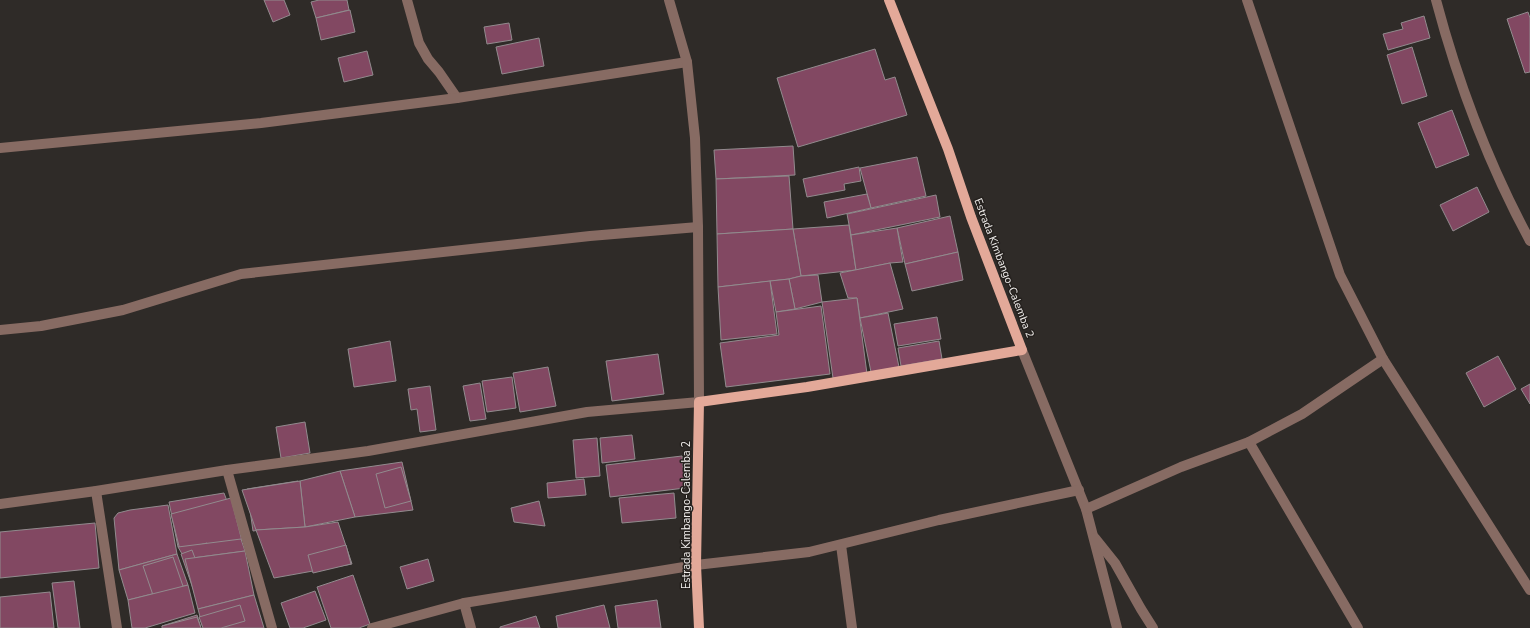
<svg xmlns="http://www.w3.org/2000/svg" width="1530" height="628" viewBox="0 0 1530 628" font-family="'Nunito Sans',sans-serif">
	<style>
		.building { fill: #824862; stroke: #928b8e }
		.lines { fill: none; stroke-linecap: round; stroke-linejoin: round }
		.minor { stroke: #876b63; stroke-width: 10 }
		.major { stroke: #e3a999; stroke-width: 10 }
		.labels { text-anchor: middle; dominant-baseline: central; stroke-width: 3; stroke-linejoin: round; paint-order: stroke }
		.street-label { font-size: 11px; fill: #f1eeec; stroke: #25211e }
	</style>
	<rect width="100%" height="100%" fill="#2f2b28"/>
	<!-- building -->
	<g class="building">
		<polygon points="264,0 284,0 290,15 273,22"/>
		<polygon points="319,0 347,0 349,10 316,18 311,2"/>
		<polygon points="350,10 355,32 321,40 316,18"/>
		<polygon points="1528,12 1530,18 1530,72 1525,73 1507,19"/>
		<polygon points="1424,16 1430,38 1388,50 1383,34 1403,29 1401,23"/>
		<polygon points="509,23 512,40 487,44 484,27"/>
		<polygon points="539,38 544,66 502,74 496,47"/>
		<polygon points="1412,47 1427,96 1402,104 1387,55"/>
		<polygon points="875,49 885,80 895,77 907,115 798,147 777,78"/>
		<polygon points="367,51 373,75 344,82 338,58"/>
		<polygon points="1452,110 1469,155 1436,168 1418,123"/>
		<polygon points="793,146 795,175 716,179 714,150"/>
		<polygon points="917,157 926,196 871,208 860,168"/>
		<polygon points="859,167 861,181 844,184 845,190 807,197 803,179"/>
		<polygon points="789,176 793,229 717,234 716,179"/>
		<polygon points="1477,187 1489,212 1453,231 1440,205"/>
		<polygon points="867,194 871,208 827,218 824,202"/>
		<polygon points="936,195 940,217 851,235 847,214"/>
		<polygon points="950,216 958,252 905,264 897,228"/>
		<polygon points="849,225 856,270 801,276 793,229"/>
		<polygon points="897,228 903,262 890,263 856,270 851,235"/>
		<polygon points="793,229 801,276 789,279 718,287 717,234"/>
		<polygon points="958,252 963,280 912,291 905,264"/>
		<polygon points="890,263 903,309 860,318 857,298 848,298 840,273"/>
		<polygon points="818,275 822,302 795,309 789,279 801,276"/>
		<polygon points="789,279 795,309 776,312 770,281"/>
		<polygon points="770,281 777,334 721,340 718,287"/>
		<polygon points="857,298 867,374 833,378 822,302"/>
		<polygon points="821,306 830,374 726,387 720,343 779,335 776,312"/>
		<polygon points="888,313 899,367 871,372 860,318"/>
		<polygon points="937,317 941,339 898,346 894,324"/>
		<polygon points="390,341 396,381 354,387 348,349"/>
		<polygon points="939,341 942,359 901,366 898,348"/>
		<polygon points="658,354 664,394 612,401 606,361"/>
		<polygon points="1498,356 1516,389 1484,407 1466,373"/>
		<polygon points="548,367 556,406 520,412 513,373"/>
		<polygon points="512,377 516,408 487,412 482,381"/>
		<polygon points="480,383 486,419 470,421 463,386"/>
		<polygon points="1530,384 1530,404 1521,389"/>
		<polygon points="430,386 436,430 420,432 417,409 411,410 408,389"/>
		<polygon points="305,422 310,453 281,458 276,427"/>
		<polygon points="632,435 635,459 602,463 600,438"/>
		<polygon points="597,438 600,476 576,478 573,440"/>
		<polygon points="682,456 685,488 610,497 606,465"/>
		<polygon points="402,462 413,510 355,517 340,471"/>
		<polygon points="401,467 411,501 385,508 376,474"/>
		<polygon points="340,471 355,517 305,527 300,481"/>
		<polygon points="584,479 586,495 548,498 547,483"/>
		<polygon points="298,481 304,524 253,531 247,489"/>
		<polygon points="300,481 305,527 256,530 242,490"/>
		<polygon points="224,493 241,539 178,547 169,502"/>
		<polygon points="674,493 676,518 622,523 619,498"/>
		<polygon points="231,498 242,541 208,549 207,543 180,550 171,514"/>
		<polygon points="539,501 545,526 514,522 511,508"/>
		<polygon points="168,505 177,554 119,570 114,518 118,513 130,510"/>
		<polygon points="338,522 352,564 274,578 256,530 305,527"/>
		<polygon points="95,523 99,568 0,578 0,532"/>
		<polygon points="241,539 245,551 185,559 178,547"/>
		<polygon points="346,545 351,564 313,573 308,555"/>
		<polygon points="192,550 209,596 197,600 181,554"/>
		<polygon points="245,551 254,595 198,609 185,559"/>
		<polygon points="177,554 188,585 128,600 119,570"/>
		<polygon points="173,557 185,592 155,601 143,566"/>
		<polygon points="428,559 434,581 407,589 400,567"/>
		<polygon points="353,575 370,624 359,628 331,628 317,587"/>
		<polygon points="74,581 80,628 58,628 52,583"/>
		<polygon points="188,585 195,613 145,628 132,628 128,600"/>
		<polygon points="315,591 326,620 303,628 290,628 281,603"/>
		<polygon points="50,592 54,628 0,628 0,597"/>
		<polygon points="254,595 264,628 203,628 198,609"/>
		<polygon points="657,600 661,628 618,628 615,606"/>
		<polygon points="240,605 245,621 221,628 203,628 199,617"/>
		<polygon points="604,605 610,628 558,628 556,616"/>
		<polygon points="197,615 201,628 163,628 162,626"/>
		<polygon points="536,616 540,628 500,628 500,627"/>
		<polygon points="197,617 201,628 162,628 162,626"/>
	</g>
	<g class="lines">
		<!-- minor -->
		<g class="minor">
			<polyline points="407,0 419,43 428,59 439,72 457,98"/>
			<polyline points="1247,0 1340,275 1383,359 1530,590"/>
			<path d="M1436 0C1458 83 1489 165 1530 241"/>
			<polyline points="0,148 261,123 457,98 687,62"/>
			<polyline points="0,330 41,326 123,310 241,274 590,236 698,227"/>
			<polyline points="1022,350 1086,509 1117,628"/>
			<polyline points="1249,442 1358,628"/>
			<polyline points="227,470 272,628"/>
			<polyline points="96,491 117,628"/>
			<polyline points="0,504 96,491 227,470 368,451 587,412 699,402 698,227 695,138 687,62 669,0"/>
			<polyline points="1086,509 1181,467 1249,442 1302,414 1383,359"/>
			<polyline points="1095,538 1115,563 1141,609 1153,628"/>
			<polyline points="841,545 852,628"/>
			<polyline points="464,603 471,628"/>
			<polyline points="372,628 464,603 696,565 809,552 939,520 1079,490"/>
		</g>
		<!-- major -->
		<polyline class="major" points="699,628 696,565 699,402 807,387 1022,350 971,217 948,149 889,0"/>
	</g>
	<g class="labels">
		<!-- street labels -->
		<g class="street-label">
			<text transform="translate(1004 268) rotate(69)">Estrada Kimbango-Calemba 2</text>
			<text transform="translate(686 515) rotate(-90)">Estrada Kimbango-Calemba 2</text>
		</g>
	</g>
</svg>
